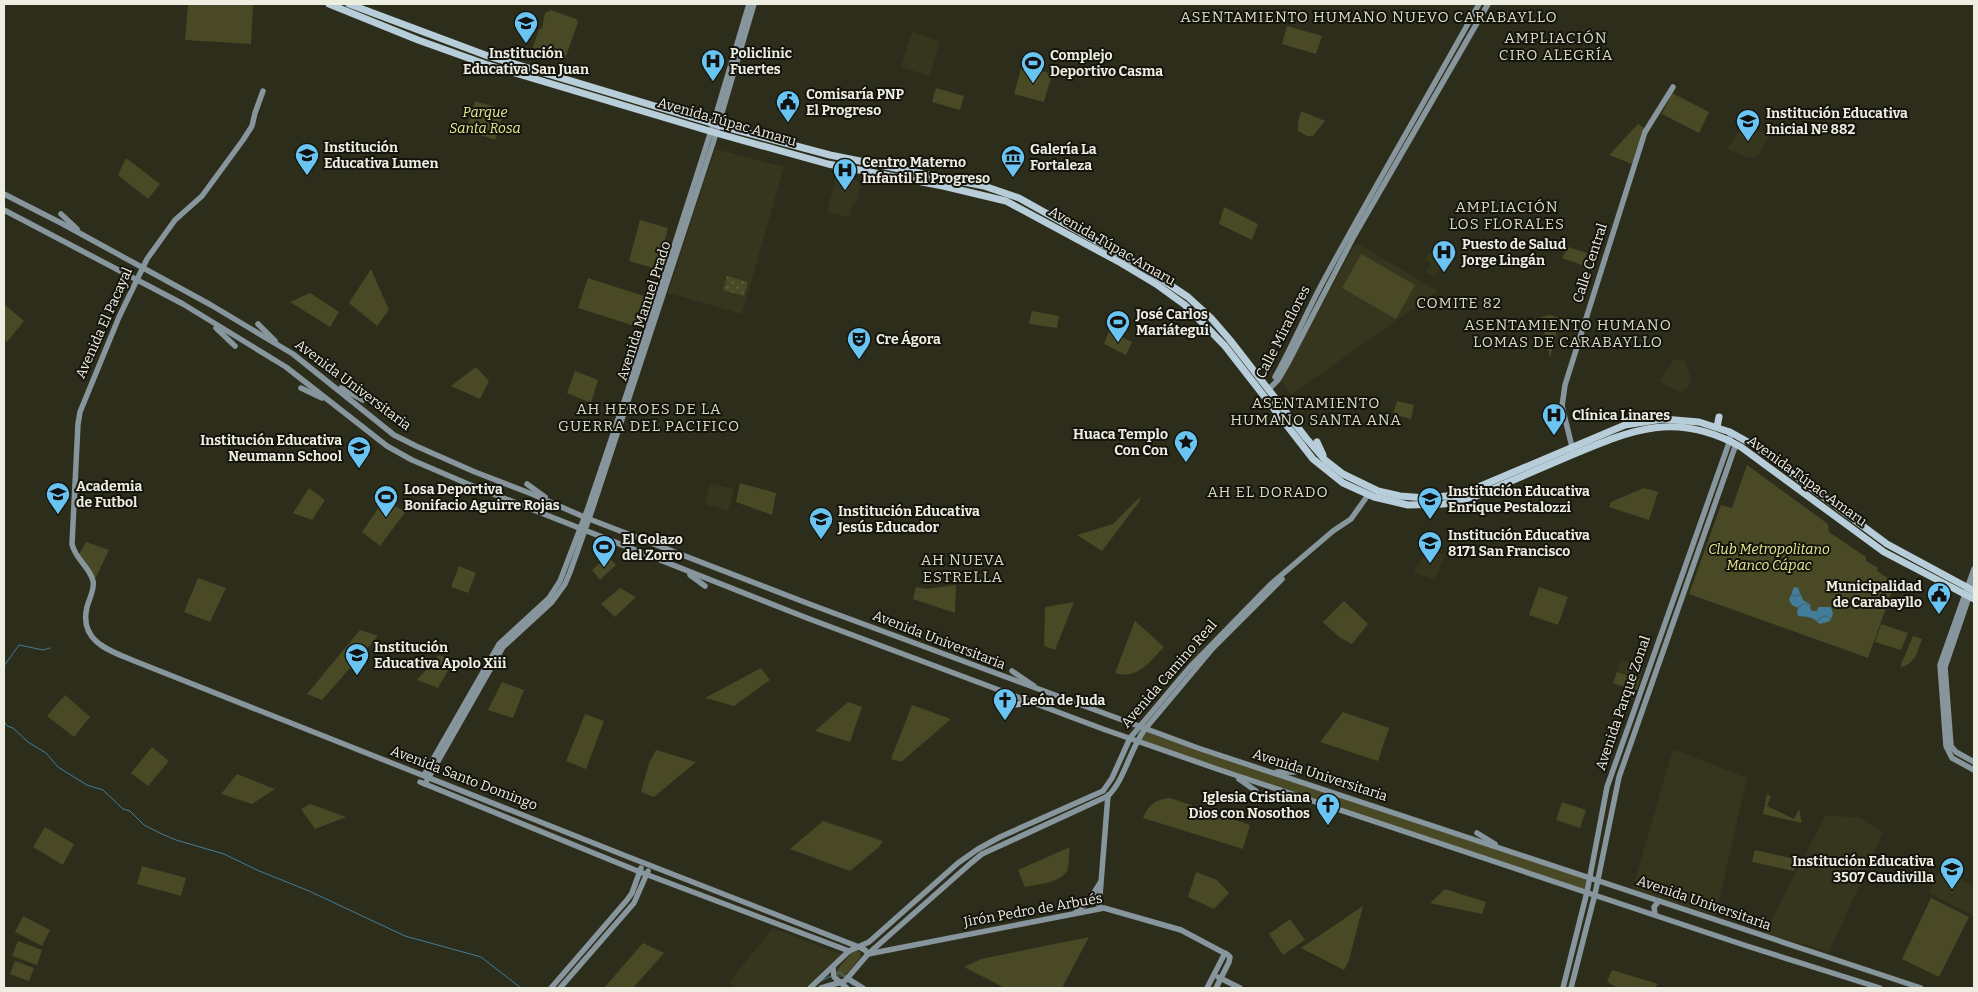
<svg xmlns="http://www.w3.org/2000/svg" width="1978" height="992" viewBox="0 0 1978 992" font-family="Bitter,serif">
	<style>
		.built { fill: #36351d }
		.grass { fill: url(#grass-dots) }
		.green { fill: #494926 }
		.water { fill: url(#water-waves) }
		.lines { fill: none; stroke-linecap: round; stroke-linejoin: round }
		.stream { stroke: #427d9b; stroke-width: 1 }
		.secondary { stroke: #87959d; stroke-width: 5.5 }
		.primary { stroke: #a0b2bc; stroke-width: 6 }
		.highway { stroke: #b7cdd9; stroke-width: 7 }
		.labels { text-anchor: middle; dominant-baseline: central; stroke-width: 4; stroke-linejoin: round; paint-order: stroke }
		.poi-label { font-size: 14px; font-weight: bold; fill: #edede2; stroke: #14140d; text-anchor: start }
		.park-label { font-size: 14px; font-style: italic; fill: #e9e893; stroke: #14140d }
		.street-label { font-size: 14px; fill: #edede2; stroke: #14140d }
		.neighbourhood-label { font-size: 15px; letter-spacing: 1px; fill: #d9dac4; stroke: #14140d }
	</style>
	<defs>
		<pattern id="grass-dots" width="8" height="8" patternUnits="userSpaceOnUse" patternTransform="scale(1.25)"><rect width="8" height="8" fill="#494926"/><path d="M2 2h.1M6 6h.1" fill="none" stroke="#646445" stroke-width="1.8" stroke-linecap="round"/></pattern>
		<pattern id="water-waves" width="16" height="10" patternUnits="userSpaceOnUse" patternTransform="scale(1.25)"><rect width="16" height="10" fill="#427d9b"/><path d="M0 5q4-4 8 0t8 0" fill="none" stroke="#446574"/></pattern>
	</defs>
	<rect width="100%" height="100%" fill="#2d2d1b"/>
	<!-- built -->
	<g class="built">
		<polygon points="912,32 940,41 930,76 901,67"/>
		<polygon points="1744,124 1769,136 1759,155 1748,158 1727,149"/>
		<polygon points="715,149 784,167 742,314 668,293"/>
		<polygon points="836,176 858,181 860,184 857,201 852,205 849,217 827,212"/>
		<polygon points="1358,244 1438,291 1291,395 1281,380 1354,246"/>
		<polygon points="1430,251 1445,262 1434,277 1426,272 1431,264 1424,259"/>
		<polygon points="1673,360 1684,360 1691,379 1686,389 1681,392 1659,382"/>
		<polygon points="710,483 734,489 729,511 705,504"/>
		<polygon points="1445,553 1435,580 1413,572 1425,555"/>
		<polygon points="1197,637 1206,645 1189,663 1180,655"/>
		<polygon points="1621,660 1644,667 1640,679 1617,671"/>
		<polygon points="1673,749 1747,778 1716,915 1632,890"/>
		<polygon points="1825,816 1859,817 1883,833 1829,952 1765,933"/>
		<polygon points="1941,867 1974,887 1974,916 1929,893"/>
		<polygon points="773,928 842,955 804,988 738,988 729,982"/>
	</g>
	<!-- grass -->
	<polygon class="grass" points="727,276 748,282 744,296 723,290"/>
	<!-- green -->
	<g class="green">
		<polygon points="188,4 253,4 251,44 185,40"/>
		<polygon points="551,10 576,19 578,22 565,59 563,60 532,50 539,29 542,28 545,13"/>
		<polygon points="1287,26 1322,36 1316,54 1282,44"/>
		<polygon points="1022,65 1052,74 1044,102 1014,94"/>
		<polygon points="936,88 964,96 960,110 932,102"/>
		<polygon points="1672,93 1709,112 1699,133 1662,114"/>
		<polygon points="475,101 504,110 495,140 466,130"/>
		<polygon points="1301,111 1325,121 1313,136 1307,136 1298,131 1298,122"/>
		<polygon points="1638,124 1644,128 1632,164 1609,155"/>
		<polygon points="126,158 160,184 148,199 118,175"/>
		<polygon points="1224,207 1258,224 1252,240 1219,224"/>
		<polygon points="640,220 668,228 657,269 629,261"/>
		<polygon points="1568,247 1587,253 1582,265 1562,258"/>
		<polygon points="1361,254 1415,285 1396,319 1342,288"/>
		<polygon points="371,269 389,310 377,326 349,303"/>
		<polygon points="588,278 647,297 638,327 578,308"/>
		<polygon points="310,293 339,312 330,327 290,302"/>
		<polygon points="5,305 24,321 7,342 4,339"/>
		<polygon points="1032,311 1059,316 1057,328 1029,324"/>
		<polygon points="1550,315 1560,318 1550,358 1541,317"/>
		<polygon points="1109,331 1132,342 1126,355 1104,344"/>
		<polygon points="476,367 489,381 480,399 451,386"/>
		<polygon points="575,371 598,380 591,403 567,393"/>
		<polygon points="1397,401 1414,405 1411,419 1393,414"/>
		<polygon points="1747,465 1828,524 1829,532 1866,557 1866,561 1878,568 1877,571 1895,583 1868,658 1689,594 1721,505 1732,508"/>
		<polygon points="740,483 776,493 772,515 736,502"/>
		<polygon points="309,488 325,500 312,520 293,513"/>
		<polygon points="1644,488 1658,492 1649,520 1609,507 1611,502"/>
		<polygon points="1141,496 1139,502 1102,551 1077,535 1113,524"/>
		<polygon points="383,501 406,511 380,546 362,532"/>
		<polygon points="86,542 109,550 95,579 78,556"/>
		<polygon points="608,556 616,565 600,580 592,570"/>
		<polygon points="459,566 476,573 468,593 451,587"/>
		<polygon points="198,578 226,588 210,622 184,612"/>
		<polygon points="956,585 955,613 913,599 916,587 926,589"/>
		<polygon points="1539,587 1568,597 1558,625 1529,615"/>
		<polygon points="620,588 636,597 615,617 601,604"/>
		<polygon points="1344,601 1368,624 1352,644 1339,637 1323,622"/>
		<polygon points="1074,602 1055,650 1044,646 1045,607"/>
		<path d="M1135 621 1164 647C1149 662 1138 680 1115 673Z"/>
		<polygon points="1881,624 1908,633 1901,650 1875,642"/>
		<polygon points="360,630 378,636 322,700 307,694"/>
		<path d="M1913 636 1922 639C1917 652 1915 665 1900 667Z"/>
		<polygon points="439,655 454,660 438,688 417,680"/>
		<polygon points="761,668 770,680 734,706 705,698"/>
		<polygon points="1617,672 1640,679 1636,691 1613,683"/>
		<polygon points="502,682 524,690 513,718 488,710"/>
		<polygon points="65,695 90,717 74,737 47,716"/>
		<polygon points="848,702 862,707 850,742 815,731"/>
		<polygon points="912,705 951,719 901,762 891,759"/>
		<polygon points="1343,712 1389,728 1378,761 1320,742"/>
		<polygon points="585,714 604,721 586,769 566,761"/>
		<polygon points="1146,731 1588,879 1585,889 1215,767 1140,739"/>
		<polygon points="152,747 169,761 148,786 131,773"/>
		<polygon points="656,750 696,762 654,797 641,792 649,763"/>
		<polygon points="237,774 275,789 252,804 221,794"/>
		<polygon points="1767,794 1771,796 1767,806 1794,819 1799,809 1802,823 1763,814"/>
		<path d="M1170 798 1250 825 1243 849 1143 818C1148 805 1156 799 1170 798Z"/>
		<polygon points="1562,802 1586,810 1580,828 1556,820"/>
		<polygon points="310,804 346,817 315,829 301,809"/>
		<polygon points="823,821 883,841 879,847 850,871 790,849"/>
		<polygon points="45,827 74,844 63,865 33,847"/>
		<path d="M1070 847C1069 854 1069 862 1068 868 1064 883 1038 884 1025 887L1018 870Z"/>
		<polygon points="1755,850 1799,860 1794,871 1752,862"/>
		<polygon points="142,866 186,878 181,896 137,884"/>
		<polygon points="1196,872 1217,880 1229,893 1214,909 1188,897"/>
		<polygon points="1445,889 1486,902 1482,914 1430,903"/>
		<polygon points="1931,898 1969,917 1939,977 1902,959"/>
		<polygon points="1363,906 1349,960 1344,970 1301,948"/>
		<polygon points="23,916 50,930 42,946 15,932"/>
		<polygon points="1290,919 1305,940 1283,955 1269,934"/>
		<polygon points="1089,937 1062,988 1005,988 964,967 981,959"/>
		<polygon points="18,941 42,950 37,965 12,956"/>
		<polygon points="643,943 664,953 633,988 604,988"/>
		<polygon points="856,950 861,953 860,958 844,977 838,977 836,974 837,970 853,951"/>
		<polygon points="15,961 34,968 29,981 10,974"/>
		<polygon points="1612,970 1658,984 1654,988 1618,988 1607,982"/>
	</g>
	<!-- water -->
	<polygon class="water" points="1794,587 1798,588 1803,600 1811,605 1810,608 1812,611 1817,611 1818,607 1831,607 1833,614 1830,621 1820,624 1812,618 1799,616 1797,613 1798,608 1792,605 1789,600"/>
	<g class="lines">
		<!-- stream -->
		<g class="stream">
			<polyline points="4,666 19,645 43,650 50,648"/>
			<polyline points="4,721 7,726 13,728 28,742 46,753 58,767 87,785 103,790 123,809 130,811 144,825 162,834 176,840 224,854 257,870 309,891 405,936 481,957 521,988"/>
			<polyline points="837,974 840,972 845,978"/>
			<polyline points="821,981 831,976"/>
			<polyline points="847,981 854,986"/>
		</g>
		<!-- secondary -->
		<g class="secondary">
			<path d="M263 91 255 113 252 126 243 140 202 196 175 220 147 259 119 317 80 412 78 424 72 544C75 559 90 567 93 581 95 589 89 599 87 607 79 640 107 650 132 660 374 756 616 853 859 947L865 950 868 954"/>
			<polyline points="4,194 61,223 211,305 293,354 394,435 416,446 475,472 532,494 584,517 812,605 1198,748 1921,988"/>
			<polyline points="4,210 183,304 286,367 387,446 412,460 468,484 807,618 1103,729 1217,769 1747,946 1880,988"/>
			<polyline points="61,214 77,229"/>
			<polyline points="258,324 275,341"/>
			<polyline points="216,328 235,346"/>
			<path d="M1275 377C1293 345 1307 311 1325 278 1375 186 1428 96 1479 4"/>
			<polyline points="301,388 322,398"/>
			<polyline points="341,388 363,400"/>
			<polyline points="1268,390 1278,380 1289,361 1354,236 1488,4"/>
			<polyline points="1573,451 1562,406 1565,385 1645,132 1673,87"/>
			<polyline points="527,484 545,497"/>
			<polyline points="1974,569 1940,665 1946,746 1952,758 1974,770"/>
			<polyline points="690,575 705,586"/>
			<polyline points="1974,582 1945,667 1951,746 1956,752 1974,762"/>
			<polyline points="1012,671 1034,686"/>
			<polyline points="1277,772 1295,772"/>
			<polyline points="424,775 499,644 549,598 560,581 588,508 628,390 711,131 749,4"/>
			<polyline points="1239,779 1256,791"/>
			<polyline points="420,782 640,872 849,951"/>
			<polyline points="425,784 503,647 552,602 565,584 570,572 592,510 713,143 754,4"/>
			<polyline points="1477,833 1495,844"/>
			<polyline points="1099,908 1108,795"/>
			<polyline points="1076,912 1088,902 1100,883"/>
			<polyline points="1655,914 1654,907 1659,901"/>
			<polyline points="868,954 1104,908 1181,930 1228,955 1230,957 1229,962 1216,988"/>
			<polyline points="833,968 834,977 847,988"/>
			<polyline points="1218,977 1240,988"/>
			<polyline points="847,978 863,988"/>
			<polyline points="551,988 627,900 632,893 641,868"/>
			<polyline points="560,988 634,903 648,871"/>
			<polyline points="810,988 849,951 869,942 958,863 978,849 1000,837 1103,791 1112,778 1130,738 1189,668 1271,584 1333,531 1351,519 1368,495"/>
			<path d="M821 988 845 981 868 954 971 863 982 854 1108 796C1125 779 1130 749 1145 729L1213 648 1282 579"/>
			<polyline points="1207,988 1225,953"/>
			<polyline points="1563,988 1587,892 1607,787 1730,440 1730,432"/>
			<polyline points="1571,988 1595,894 1619,777 1736,444"/>
		</g>
		<!-- primary -->
		<polyline class="primary" points="1012,705 1032,702"/>
		<!-- highway -->
		<g class="highway">
			<path d="M329 4 418 40 485 64 716 133 828 164 943 186 1006 201 1121 263 1156 284 1185 305 1225 346 1313 459 1343 483 1374 497 1408 505 1444 504 1476 496C1507 483 1537 470 1567 457 1631 430 1675 410 1741 447L1884 552 1974 599"/>
			<polyline points="349,4 488,56 718,125 830,155 984,186 1019,198 1146,269 1188,297 1211,318 1230,340 1306,438 1325,460 1343,474 1378,491 1400,496 1426,498 1447,496 1476,488 1625,425 1663,419 1699,422 1730,432 1755,446 1887,544 1974,591"/>
			<polyline points="1717,427 1719,417"/>
			<polyline points="1317,442 1323,455"/>
		</g>
	</g>
	<!-- icons -->
	<defs>
		<g id="school-pin" transform="scale(1.25)"><path d="M0 17L-7.5 6A9.5 9.5 0 1 1 7.5 6Z" fill="#69c4f1" stroke="#14140d"/><path d="M0-5L7-2L0 1L-7-2ZM-4 1L0 2.5L4 1V4Q0 6-4 4Z" fill="#111"/></g>
		<g id="hospital-pin" transform="scale(1.25)"><path d="M0 17L-7.5 6A9.5 9.5 0 1 1 7.5 6Z" fill="#69c4f1" stroke="#14140d"/><path d="M-5-5h3v3.5h4V-5h3V5h-3V1.5h-4V5h-3Z" fill="#111"/></g>
		<g id="stadium-pin" transform="scale(1.25)"><path d="M0 17L-7.5 6A9.5 9.5 0 1 1 7.5 6Z" fill="#69c4f1" stroke="#14140d"/><path d="M0-5a6.5 5 0 1 0 0 10a6.5 5 0 1 0 0-10ZM-3.5-1.8h7v3.6h-7Z" fill="#111"/></g>
		<g id="civic-pin" transform="scale(1.25)"><path d="M0 17L-7.5 6A9.5 9.5 0 1 1 7.5 6Z" fill="#69c4f1" stroke="#14140d"/><path d="M-.6-6.5H3V-4.5H.6V-3L4-1V1h2V6H-6V1h2V-1L-.6-3ZM-1.2 2.5V6h2.4V2.5Z" fill="#111"/></g>
		<g id="museum-pin" transform="scale(1.25)"><path d="M0 17L-7.5 6A9.5 9.5 0 1 1 7.5 6Z" fill="#69c4f1" stroke="#14140d"/><path d="M0-6L6-3V-2H-6V-3ZM-5-1h2V3h-2ZM-1-1h2V3h-2ZM3-1h2V3H3ZM-6 4H6V6H-6Z" fill="#111"/></g>
		<g id="theatre-pin" transform="scale(1.25)"><path d="M0 17L-7.5 6A9.5 9.5 0 1 1 7.5 6Z" fill="#69c4f1" stroke="#14140d"/><path d="M-5-5.5Q0-4 5-5.5V0Q5 5 0 6Q-5 5-5 0ZM-3.3-2.5H-1v1.5H-3.3ZM1-2.5H3.3v1.5H1ZM-2.8 1Q0 5.5 2.8 1Z" fill="#111"/></g>
		<g id="sight-pin" transform="scale(1.25)"><path d="M0 17L-7.5 6A9.5 9.5 0 1 1 7.5 6Z" fill="#69c4f1" stroke="#14140d"/><path d="M0-6L1.8-2.2L6-1.7L2.9 1.2L3.7 5.4L0 3.3L-3.7 5.4L-2.9 1.2L-6-1.7L-1.8-2.2Z" fill="#111"/></g>
		<g id="church-pin" transform="scale(1.25)"><path d="M0 17L-7.5 6A9.5 9.5 0 1 1 7.5 6Z" fill="#69c4f1" stroke="#14140d"/><path d="M-1.2-6h2.4v3.5h3.3v2.4h-3.3V6h-2.4V-.1h-3.3v-2.4h3.3Z" fill="#111"/></g>
	</defs>
	<g fill-rule="evenodd">
		<use href="#school-pin" x="526" y="23"/>
		<use href="#hospital-pin" x="713" y="61"/>
		<use href="#stadium-pin" x="1033" y="63"/>
		<use href="#civic-pin" x="788" y="102"/>
		<use href="#school-pin" x="1748" y="121"/>
		<use href="#school-pin" x="307" y="155"/>
		<use href="#museum-pin" x="1013" y="157"/>
		<use href="#hospital-pin" x="845" y="170"/>
		<use href="#hospital-pin" x="1444" y="252"/>
		<use href="#stadium-pin" x="1118" y="322"/>
		<use href="#theatre-pin" x="859" y="339"/>
		<use href="#hospital-pin" x="1554" y="415"/>
		<use href="#sight-pin" x="1186" y="442"/>
		<use href="#school-pin" x="359" y="448"/>
		<use href="#school-pin" x="58" y="494"/>
		<use href="#stadium-pin" x="386" y="497"/>
		<use href="#school-pin" x="1430" y="499"/>
		<use href="#school-pin" x="821" y="519"/>
		<use href="#school-pin" x="1430" y="543"/>
		<use href="#stadium-pin" x="604" y="547"/>
		<use href="#civic-pin" x="1939" y="594"/>
		<use href="#school-pin" x="357" y="655"/>
		<use href="#church-pin" x="1005" y="700"/>
		<use href="#church-pin" x="1328" y="805"/>
		<use href="#school-pin" x="1952" y="869"/>
	</g>
	<g class="labels">
		<!-- poi labels -->
		<g class="poi-label">
			<text x="526" y="53" text-anchor="middle">Institución<tspan x="526" dy="16">Educativa San Juan</tspan></text>
			<text x="730" y="53">Policlinic<tspan x="730" dy="16">Fuertes</tspan></text>
			<text x="1050" y="55">Complejo<tspan x="1050" dy="16">Deportivo Casma</tspan></text>
			<text x="806" y="94">Comisaría PNP<tspan x="806" dy="16">El Progreso</tspan></text>
			<text x="1766" y="113">Institución Educativa<tspan x="1766" dy="16">Inicial Nº 882</tspan></text>
			<text x="324" y="147">Institución<tspan x="324" dy="16">Educativa Lumen</tspan></text>
			<text x="1030" y="149">Galería La<tspan x="1030" dy="16">Fortaleza</tspan></text>
			<text x="862" y="162">Centro Materno<tspan x="862" dy="16">Infantil El Progreso</tspan></text>
			<text x="1462" y="244">Puesto de Salud<tspan x="1462" dy="16">Jorge Lingán</tspan></text>
			<text x="1136" y="314">José Carlos<tspan x="1136" dy="16">Mariátegui</tspan></text>
			<text x="876" y="339">Cre Ágora</text>
			<text x="1572" y="415">Clínica Linares</text>
			<text x="1168" y="434" text-anchor="end">Huaca Templo<tspan x="1168" dy="16">Con Con</tspan></text>
			<text x="342" y="440" text-anchor="end">Institución Educativa<tspan x="342" dy="16">Neumann School</tspan></text>
			<text x="76" y="486">Academia<tspan x="76" dy="16">de Futbol</tspan></text>
			<text x="404" y="489">Losa Deportiva<tspan x="404" dy="16">Bonifacio Aguirre Rojas</tspan></text>
			<text x="1448" y="491">Institución Educativa<tspan x="1448" dy="16">Enrique Pestalozzi</tspan></text>
			<text x="838" y="511">Institución Educativa<tspan x="838" dy="16">Jesús Educador</tspan></text>
			<text x="1448" y="535">Institución Educativa<tspan x="1448" dy="16">8171 San Francisco</tspan></text>
			<text x="622" y="539">El Golazo<tspan x="622" dy="16">del Zorro</tspan></text>
			<text x="1922" y="586" text-anchor="end">Municipalidad<tspan x="1922" dy="16">de Carabayllo</tspan></text>
			<text x="374" y="647">Institución<tspan x="374" dy="16">Educativa Apolo Xiii</tspan></text>
			<text x="1022" y="700">León de Juda</text>
			<text x="1310" y="797" text-anchor="end">Iglesia Cristiana<tspan x="1310" dy="16">Dios con Nosothos</tspan></text>
			<text x="1934" y="861" text-anchor="end">Institución Educativa<tspan x="1934" dy="16">3507 Caudivilla</tspan></text>
		</g>
		<!-- park labels -->
		<g class="park-label">
			<text x="485" y="112">Parque<tspan x="485" dy="16">Santa Rosa</tspan></text>
			<text x="1769" y="549">Club Metropolitano<tspan x="1769" dy="16">Manco Cápac</tspan></text>
		</g>
		<!-- street labels -->
		<g class="street-label">
			<text transform="translate(727 122) rotate(16)">Avenida Túpac Amaru</text>
			<text transform="translate(1112 246) rotate(30)">Avenida Túpac Amaru</text>
			<text transform="translate(1590 263) rotate(-72)">Calle Central</text>
			<text transform="translate(644 311) rotate(-72)">Avenida Manuel Prado</text>
			<text transform="translate(104 323) rotate(-66)">Avenida El Pacayal</text>
			<text transform="translate(1283 332) rotate(-63)">Calle Miraflores</text>
			<text transform="translate(353 385) rotate(37)">Avenida Universitaria</text>
			<text transform="translate(1807 481) rotate(36)">Avenida Túpac Amaru</text>
			<text transform="translate(939 640) rotate(21)">Avenida Universitaria</text>
			<text transform="translate(1169 674) rotate(-49)">Avenida Camino Real</text>
			<text transform="translate(1623 703) rotate(-71)">Avenida Parque Zonal</text>
			<text transform="translate(1320 775) rotate(18)">Avenida Universitaria</text>
			<text transform="translate(464 778) rotate(21)">Avenida Santo Domingo</text>
			<text transform="translate(1704 903) rotate(19)">Avenida Universitaria</text>
			<text transform="translate(1033 910) rotate(-10)">Jirón Pedro de Arbués</text>
		</g>
		<!-- neighbourhood labels -->
		<g class="neighbourhood-label">
			<text x="1369" y="17">ASENTAMIENTO HUMANO NUEVO CARABAYLLO</text>
			<text x="1556" y="38">AMPLIACIÓN<tspan x="1556" dy="17">CIRO ALEGRÍA</tspan></text>
			<text x="1507" y="207">AMPLIACIÓN<tspan x="1507" dy="17">LOS FLORALES</tspan></text>
			<text x="1459" y="303">COMITE 82</text>
			<text x="1568" y="325">ASENTAMIENTO HUMANO<tspan x="1568" dy="17">LOMAS DE CARABAYLLO</tspan></text>
			<text x="1316" y="403">ASENTAMIENTO<tspan x="1316" dy="17">HUMANO SANTA ANA</tspan></text>
			<text x="649" y="409">AH HEROES DE LA<tspan x="649" dy="17">GUERRA DEL PACIFICO</tspan></text>
			<text x="1268" y="492">AH EL DORADO</text>
			<text x="963" y="560">AH NUEVA<tspan x="963" dy="17">ESTRELLA</tspan></text>
		</g>
	</g>
	<!-- border -->
	<rect width="1978" height="992" fill="none" stroke="#edede2" stroke-width="10"/>
</svg>
